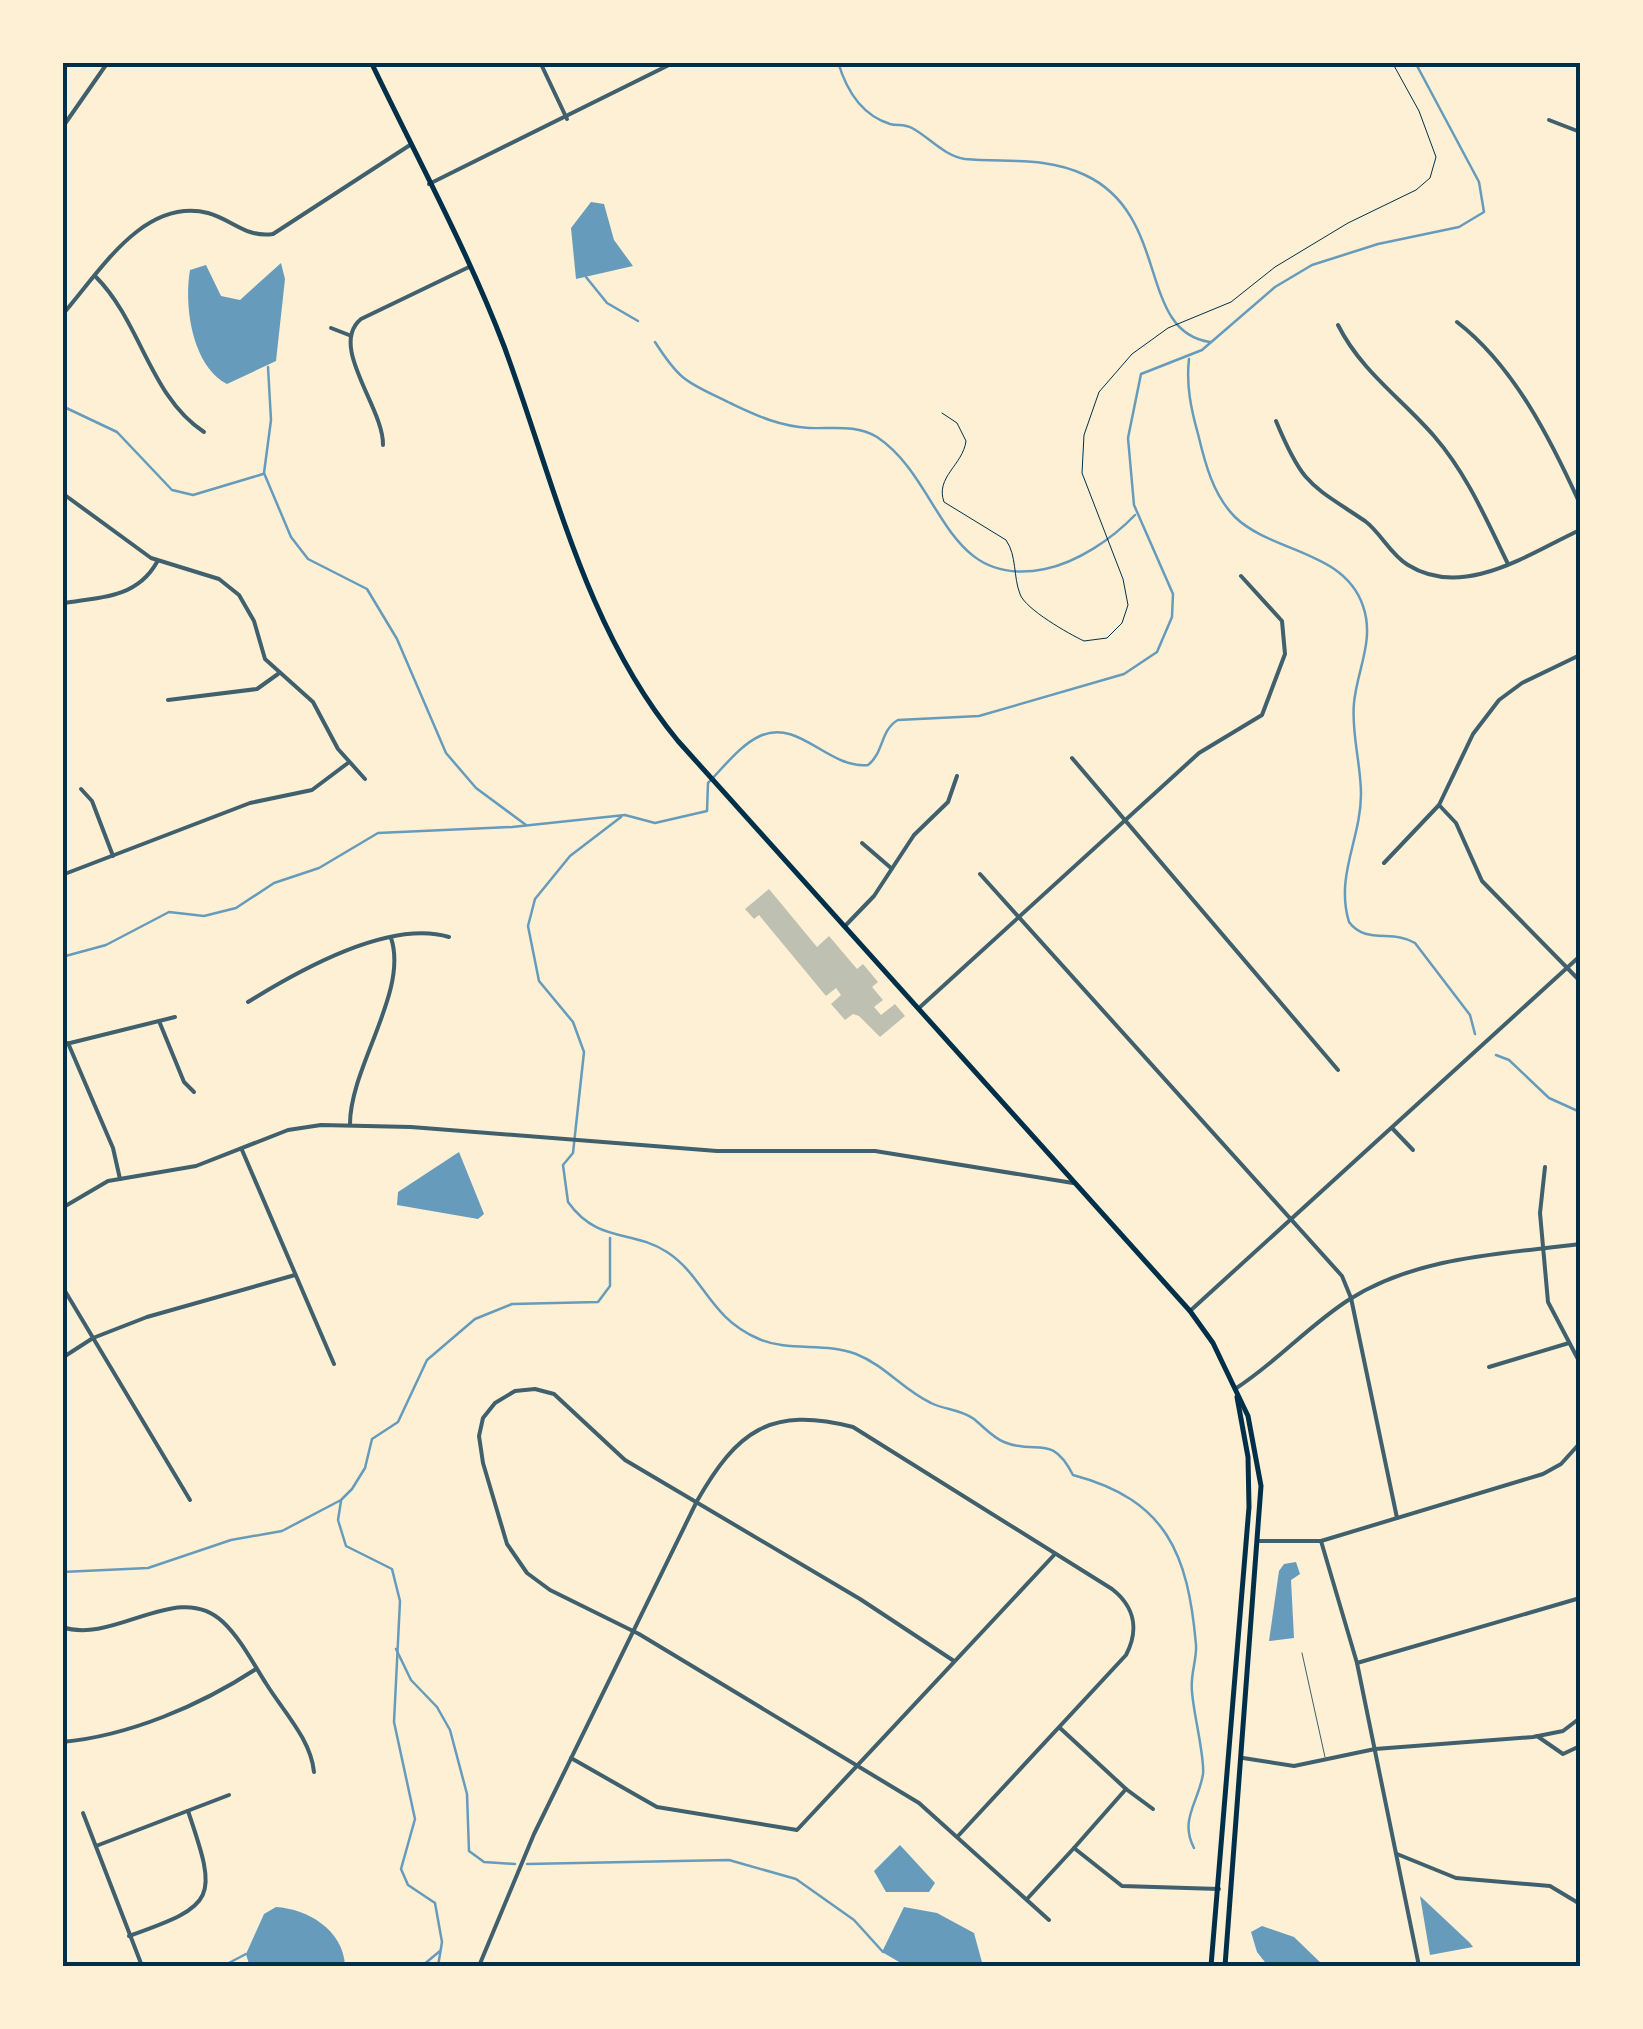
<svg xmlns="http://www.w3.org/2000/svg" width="1643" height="2029" viewBox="0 0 1643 2029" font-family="Ubuntu,sans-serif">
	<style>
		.water { fill: #669bbc }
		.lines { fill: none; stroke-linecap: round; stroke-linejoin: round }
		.stream { stroke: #669bbc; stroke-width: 2.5 }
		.building { fill: #bec0b2 }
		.path { stroke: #003049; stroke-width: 1 }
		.service { stroke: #3f606c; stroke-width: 1 }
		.minor { stroke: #3f606c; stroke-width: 4 }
		.tertiary { stroke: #3f606c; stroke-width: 4 }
		.secondary { stroke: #003049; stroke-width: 5 }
		.neatline { fill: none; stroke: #003049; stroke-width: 4 }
	</style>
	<rect width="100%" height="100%" fill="#fdf0d5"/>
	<!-- water -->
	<g class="water">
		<polygon points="591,202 604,204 614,240 633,266 576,279 571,228"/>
		<path d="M281 263 285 279 276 361 227 384C191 365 184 304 190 270L206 265 221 296 240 300Z"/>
		<polygon points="459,1152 484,1214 478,1219 397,1205 398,1192"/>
		<polygon points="1296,1562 1300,1574 1291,1580 1294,1638 1269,1641 1279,1571 1284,1564"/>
		<polygon points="900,1845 935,1883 929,1892 886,1892 874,1871"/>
		<polygon points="1420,1896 1470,1943 1473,1947 1430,1955"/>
		<path d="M276 1907C308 1909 343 1930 345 1965 312 1972 282 1957 249 1964L246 1954 264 1914Z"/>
		<polygon points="904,1907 937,1913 974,1933 983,1966 906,1966 882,1952"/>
		<polygon points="1262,1926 1294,1937 1324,1966 1268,1966 1257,1952 1251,1932"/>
	</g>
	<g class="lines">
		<!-- stream -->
		<g class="stream">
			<path d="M838 62C846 89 861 115 890 124 898 126 904 124 912 128 929 137 944 156 965 159 1006 163 1045 156 1085 175 1171 215 1137 332 1210 342"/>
			<polyline points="586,277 607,303 638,321"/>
			<path d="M655 342C682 384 688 382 730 403 758 416 778 426 809 428 832 429 856 424 877 437 943 481 943 590 1045 569 1078 562 1112 539 1135 515"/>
			<path d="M1189 359C1186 385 1191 409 1198 434 1205 463 1213 495 1235 517 1272 553 1344 550 1363 606 1375 640 1357 670 1354 703 1351 733 1361 764 1361 794 1361 839 1335 876 1349 922 1366 945 1393 929 1415 943L1470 1015 1475 1034"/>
			<polyline points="268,367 271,420 264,473 291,537 308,559 367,589 397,639 446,753 476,788 526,825"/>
			<polyline points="62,406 117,432 172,490 193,495 263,474"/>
			<path d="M621 817 570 856 535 899 528 926 539 981 573 1022 584 1052 573 1153 563 1165 568 1202C598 1244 632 1229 667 1252 705 1277 708 1317 759 1339 789 1352 825 1342 856 1354 886 1366 903 1390 931 1403 945 1410 960 1409 974 1419 984 1427 992 1437 1004 1442 1037 1456 1051 1432 1073 1475 1167 1500 1188 1554 1196 1645 1197 1660 1190 1675 1192 1691 1193 1712 1205 1757 1203 1774 1199 1801 1179 1820 1194 1848"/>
			<path d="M62 957 106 945 169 912 204 916 236 908 274 883 319 868 378 833 512 827 625 815 655 823 707 811 708 783C723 768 740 745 760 736 799 718 828 769 868 765 884 753 880 730 898 720L979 716 1124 674 1157 652 1172 617 1173 594 1134 505 1128 438 1141 374 1202 350 1275 287 1312 265 1378 244 1459 227 1484 212 1479 182 1415 62"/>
			<polyline points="1496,1055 1509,1060 1549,1098 1580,1112"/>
			<polyline points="341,1501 338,1520 346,1546 392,1569 400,1601 394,1722 415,1819 401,1869 408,1885 435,1903 442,1942 438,1966"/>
			<polyline points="62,1572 148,1568 231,1540 282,1531 341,1500 352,1489 365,1468 372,1439 398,1422 427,1360 475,1319 512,1304 598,1302 610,1286 610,1238"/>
			<polyline points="396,1649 411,1680 437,1707 450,1730 467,1794 469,1851 484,1862 515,1864"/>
			<polyline points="527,1864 729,1860 796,1879 854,1920 883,1952"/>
			<polyline points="223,1966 246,1954"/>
			<polyline points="422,1966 440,1951"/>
		</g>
	</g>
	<!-- building -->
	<polygon class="building" points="769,889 817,947 829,936 857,969 863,964 878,982 872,987 883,1000 874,1007 881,1015 895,1004 905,1016 880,1037 859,1016 853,1014 845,1020 831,1004 841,995 836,988 826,996 759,915 754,919 745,909"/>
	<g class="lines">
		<!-- path -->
		<path class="path" d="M942 413 957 423 966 441C963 465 935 477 944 502L1006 540C1017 556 1013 576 1020 594 1025 609 1069 634 1084 641L1107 638 1122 623 1128 605 1123 579 1082 473 1084 435 1099 392 1132 354 1168 328 1231 302 1275 267 1348 223 1416 190 1430 178 1436 157 1419 111 1392 62"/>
		<!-- service -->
		<polyline class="service" points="1302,1653 1325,1757"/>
		<!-- minor -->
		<g class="minor">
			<polyline points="540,62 567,119"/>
			<polyline points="1549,120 1580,132"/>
			<polyline points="62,128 108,62"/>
			<polyline points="429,184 675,62"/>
			<path d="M96 277C141 322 150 397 204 432"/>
			<path d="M62 315C99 273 143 197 208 213 233 220 246 238 273 234L410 145"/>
			<path d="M1457 322C1514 366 1551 440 1580 504"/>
			<path d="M1338 325C1361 371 1401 398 1434 436 1467 474 1486 519 1508 564"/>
			<polyline points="331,328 349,335"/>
			<path d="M1276 421C1303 486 1310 484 1365 521 1381 533 1390 554 1408 565 1464 600 1530 553 1580 530"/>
			<path d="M383 445C384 408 328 346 361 319L469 267"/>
			<polyline points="62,493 151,558 219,579 239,595 254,621 265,659 313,702 338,749 365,779"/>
			<path d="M62 603C100 598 137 598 157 562"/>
			<polyline points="168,700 257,689 278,674"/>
			<polyline points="1072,758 1338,1070"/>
			<polyline points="81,789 92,801 113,856"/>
			<polyline points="1439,805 1456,823 1482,881 1580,981"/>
			<polyline points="862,843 891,868"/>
			<polyline points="1384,863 1439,805 1473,734 1499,700 1522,683 1580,655"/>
			<polyline points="980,874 1342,1276 1351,1298 1397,1518"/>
			<polyline points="62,875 250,803 312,790 348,763"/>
			<polyline points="845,926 874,896 914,835 948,802 957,776"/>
			<path d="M248 1002C298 971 389 919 449 937"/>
			<polyline points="919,1008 1199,753 1262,715 1285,654 1282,621 1241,576"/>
			<polyline points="159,1021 184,1082 194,1092"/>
			<polyline points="68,1043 113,1148 120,1179"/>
			<polyline points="62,1045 175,1017"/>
			<path d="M350 1124C350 1067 409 991 391 938"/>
			<polyline points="1392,1128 1413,1150"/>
			<polyline points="242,1150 334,1364"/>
			<polyline points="1545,1167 1540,1213 1548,1302 1580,1363"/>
			<polyline points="62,1286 190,1500"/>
			<polyline points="1190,1311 1580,956"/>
			<polyline points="62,1358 93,1338 147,1317 295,1275"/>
			<polyline points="1489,1367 1569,1343"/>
			<path d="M1235 1389C1277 1362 1309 1325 1350 1299 1418 1256 1503 1254 1580 1244"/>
			<polyline points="1259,1541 1321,1541 1543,1474 1561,1464 1580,1443"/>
			<polyline points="1321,1541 1357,1663 1419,1966"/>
			<path d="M62 1627C115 1645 178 1579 223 1622 241 1639 254 1665 267 1685 284 1712 311 1740 314 1772"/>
			<polyline points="954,1661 860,1599 625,1460 554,1394 535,1389 515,1391 495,1403 483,1418 479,1436 483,1463 507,1544 527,1573 550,1590 639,1634 919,1803 1049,1920"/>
			<polyline points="1357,1663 1580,1598"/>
			<polyline points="1060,1728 1126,1789 1074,1848"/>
			<polyline points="1537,1736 1563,1754 1580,1746 1580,1739"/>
			<path d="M62 1742C129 1736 201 1705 256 1669"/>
			<polyline points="571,1758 657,1807 797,1830 1055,1554"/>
			<polyline points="1243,1758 1294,1766 1375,1749 1533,1737 1563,1731 1580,1718"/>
			<polyline points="1126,1789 1153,1809"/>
			<polyline points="83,1813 142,1966"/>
			<polyline points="96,1846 229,1795"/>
			<polyline points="1397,1854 1456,1878 1550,1886 1580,1904"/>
			<polyline points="1027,1899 1074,1848 1122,1886 1219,1889"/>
			<path d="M129 1936C217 1905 218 1899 188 1811"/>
			<path d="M479 1966 534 1834 697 1501C737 1431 770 1406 853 1427L1112 1589C1135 1607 1139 1630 1126 1655L959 1835"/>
		</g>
		<!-- tertiary -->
		<polyline class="tertiary" points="62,1208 108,1181 196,1166 288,1130 321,1125 411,1127 717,1151 875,1151 1073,1183"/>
		<!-- secondary -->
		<g class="secondary">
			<path d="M371 62C416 156 467 249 504 346 554 481 585 629 678 741L1190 1311 1213 1343 1248 1416 1261 1486 1225 1966"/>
			<polyline points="1211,1966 1249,1507 1248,1457 1237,1397"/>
		</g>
	</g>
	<!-- border -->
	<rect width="1643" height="2029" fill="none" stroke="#fdf0d5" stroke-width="130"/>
	<rect x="65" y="65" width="1513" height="1899" class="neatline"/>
</svg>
